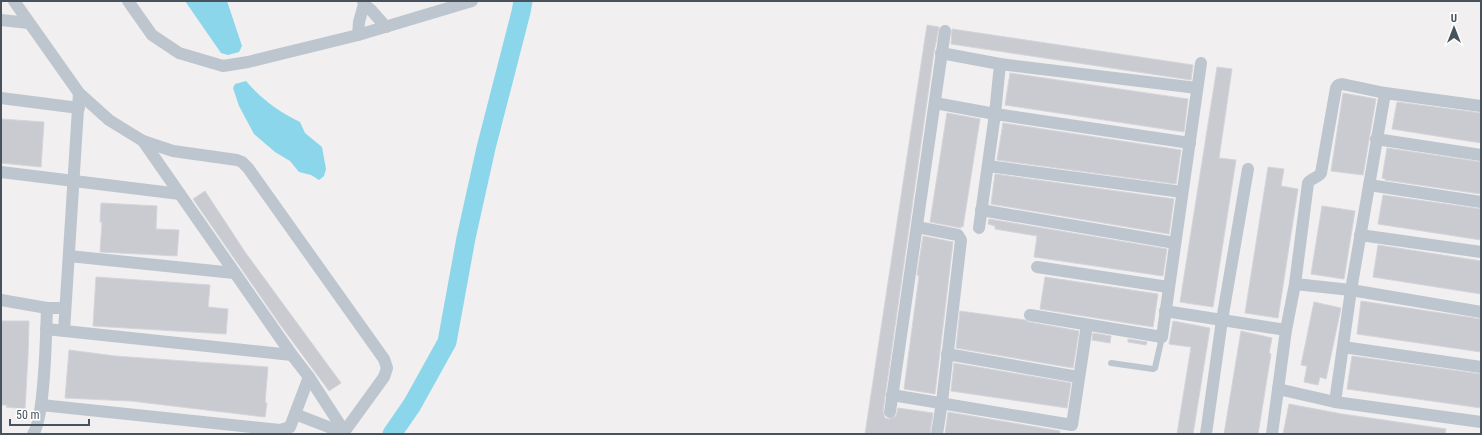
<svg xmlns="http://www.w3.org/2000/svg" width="1482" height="435" viewBox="0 0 1482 435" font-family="'Roboto Condensed',sans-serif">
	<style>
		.water { fill: #8bd6eb }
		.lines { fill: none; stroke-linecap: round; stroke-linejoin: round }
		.river { stroke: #8bd6eb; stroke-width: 19 }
		.building { fill: #c9cbd1; stroke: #d3d5da }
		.service { stroke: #bdc6ce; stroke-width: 6 }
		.minor { stroke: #bdc6ce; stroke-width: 12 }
	</style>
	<rect width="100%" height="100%" fill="#f1efef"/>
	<!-- water -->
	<g class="water">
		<polygon points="185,1 227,1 242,46 239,52 228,55 221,53"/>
		<path d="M246 81C261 99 279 112 300 122L305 133 322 147 326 169 324 176 319 180 311 175 299 172 290 161 275 152 254 134 239 106 233 88 235 84Z"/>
	</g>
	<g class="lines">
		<!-- river -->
		<polyline class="river" points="392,434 412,405 447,342 466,238 486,148 521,12 523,1"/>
	</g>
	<!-- building -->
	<g class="building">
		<polygon points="927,25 939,27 934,52 883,411 885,418 889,419 896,416 898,408 933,413 930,434 865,434"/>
		<polygon points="952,29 1193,65 1191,80 951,44"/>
		<polygon points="1217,67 1232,69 1219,158 1236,160 1213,307 1180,302"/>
		<polygon points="1010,73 1188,99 1184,132 1005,105"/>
		<polygon points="1343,93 1376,99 1363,175 1331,171"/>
		<polygon points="1397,102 1481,113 1481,143 1392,129"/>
		<polygon points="947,113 980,119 963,227 961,226 961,228 930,222"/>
		<polygon points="1,119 44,122 41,167 1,163"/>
		<polygon points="1003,123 1181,150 1176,184 997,160"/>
		<polygon points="1387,148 1481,162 1481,194 1385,180 1385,179 1382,178"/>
		<polygon points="1268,167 1284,169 1281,186 1298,189 1278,318 1245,313"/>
		<polygon points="995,174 1174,199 1169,234 991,204"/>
		<polygon points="205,191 245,252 341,383 329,391 279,323 193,199"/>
		<polygon points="1383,195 1481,209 1481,240 1378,224"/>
		<polygon points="101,203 157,206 156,229 179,230 177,256 100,252 102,222 100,222"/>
		<polygon points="1322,206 1355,211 1344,279 1311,274"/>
		<polygon points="989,219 1167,249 1163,276 1034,257 1037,236 995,229 995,226 988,224"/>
		<polygon points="923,236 953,242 935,394 904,389 919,276 917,275"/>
		<polygon points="1378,245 1481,261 1481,294 1373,277"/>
		<polygon points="96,277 210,285 208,307 228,309 226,334 93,326"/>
		<polygon points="1045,277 1158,294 1153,327 1040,309"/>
		<polygon points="1361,301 1481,319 1481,352 1357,334"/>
		<polygon points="1314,302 1341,308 1326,379 1320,377 1318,385 1304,382 1307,366 1301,365"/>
		<polygon points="960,311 1025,320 1029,322 1079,331 1073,368 956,348"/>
		<polygon points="1,321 29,321 28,356 25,409 6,407 7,405 1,405"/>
		<polygon points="1173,321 1210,328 1193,434 1177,434 1191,347 1169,344"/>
		<polygon points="1241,331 1272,338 1269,353 1271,354 1258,434 1224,434"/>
		<polygon points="1093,333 1111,336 1110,343 1092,340"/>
		<polygon points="1128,339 1147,342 1146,345 1128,342"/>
		<polygon points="69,350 115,356 268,367 265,402 267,403 265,417 131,401 65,398"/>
		<polygon points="1352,356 1481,374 1481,408 1347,389"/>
		<polygon points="954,363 1071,383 1067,408 951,391"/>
		<polygon points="1289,404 1342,414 1446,429 1445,434 1283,434"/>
		<polygon points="948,412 1060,431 1059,434 945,434"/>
	</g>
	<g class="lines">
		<!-- service -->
		<polyline class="service" points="1111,363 1153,369 1155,368 1162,337"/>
		<!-- minor -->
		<g class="minor">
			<polyline points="14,1 79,93 109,120 143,141 173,151 237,160 242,162 248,168 384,359 387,368 384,377 347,428 344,431 339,431 295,414"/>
			<polyline points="128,1 152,35 179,53 223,66 248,62 358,35 472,1"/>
			<polyline points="364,4 371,10 386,27"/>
			<polyline points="1,20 29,23"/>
			<polyline points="358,35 359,22 364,4 363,1"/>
			<polyline points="941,53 1000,64 1197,88"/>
			<polyline points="1,98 79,108"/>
			<polyline points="935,103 995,114 1190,143"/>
			<polyline points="1376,139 1481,155"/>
			<polyline points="143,141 292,355 309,377 344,431"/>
			<polyline points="988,166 1182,192"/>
			<polyline points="1,172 180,194"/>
			<polyline points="1369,185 1481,202"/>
			<polyline points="981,210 1175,243"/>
			<polyline points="917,227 958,235 961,240 942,402 937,434"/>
			<polyline points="979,228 995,114 1000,64"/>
			<polyline points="1360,235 1481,252"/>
			<polyline points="69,256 234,273"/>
			<polyline points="1037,267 1168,287"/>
			<polyline points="1295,284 1351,290 1481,312"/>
			<polyline points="1,300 47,308 65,308"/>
			<polyline points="1165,311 1286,330"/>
			<polyline points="1030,315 1162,337 1201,63"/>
			<polyline points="46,329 292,355"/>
			<polyline points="64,331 79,93"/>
			<polyline points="1343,347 1481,367"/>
			<polyline points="947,354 1078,377"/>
			<polyline points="1278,389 1335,402 1481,422"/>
			<polyline points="892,395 1072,425 1087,325"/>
			<polyline points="1335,402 1351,290 1385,93 1481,106"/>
			<polyline points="41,405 280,430 290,427 309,377"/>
			<polyline points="890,412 945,31"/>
			<path d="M33 434C45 418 46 332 47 308"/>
			<polyline points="1206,434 1222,320 1248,169"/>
			<path d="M1272 434 1286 330 1295 284 1308 183C1311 178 1318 178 1321 173L1336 88 1338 85 1342 84 1385 93"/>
		</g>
	</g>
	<!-- border -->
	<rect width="1482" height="435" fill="none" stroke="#47525c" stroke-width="4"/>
	<!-- north arrow -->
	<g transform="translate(1454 28)" stroke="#ffffff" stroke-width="3" paint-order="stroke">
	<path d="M0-3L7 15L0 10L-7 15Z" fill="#47525c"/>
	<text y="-6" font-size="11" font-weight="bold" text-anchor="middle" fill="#47525c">U</text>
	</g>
	<!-- scale -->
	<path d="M10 419v6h79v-6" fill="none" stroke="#47525c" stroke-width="2"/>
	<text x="16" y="419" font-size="12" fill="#47525c" stroke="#ffffff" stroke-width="3" paint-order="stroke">50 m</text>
</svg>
